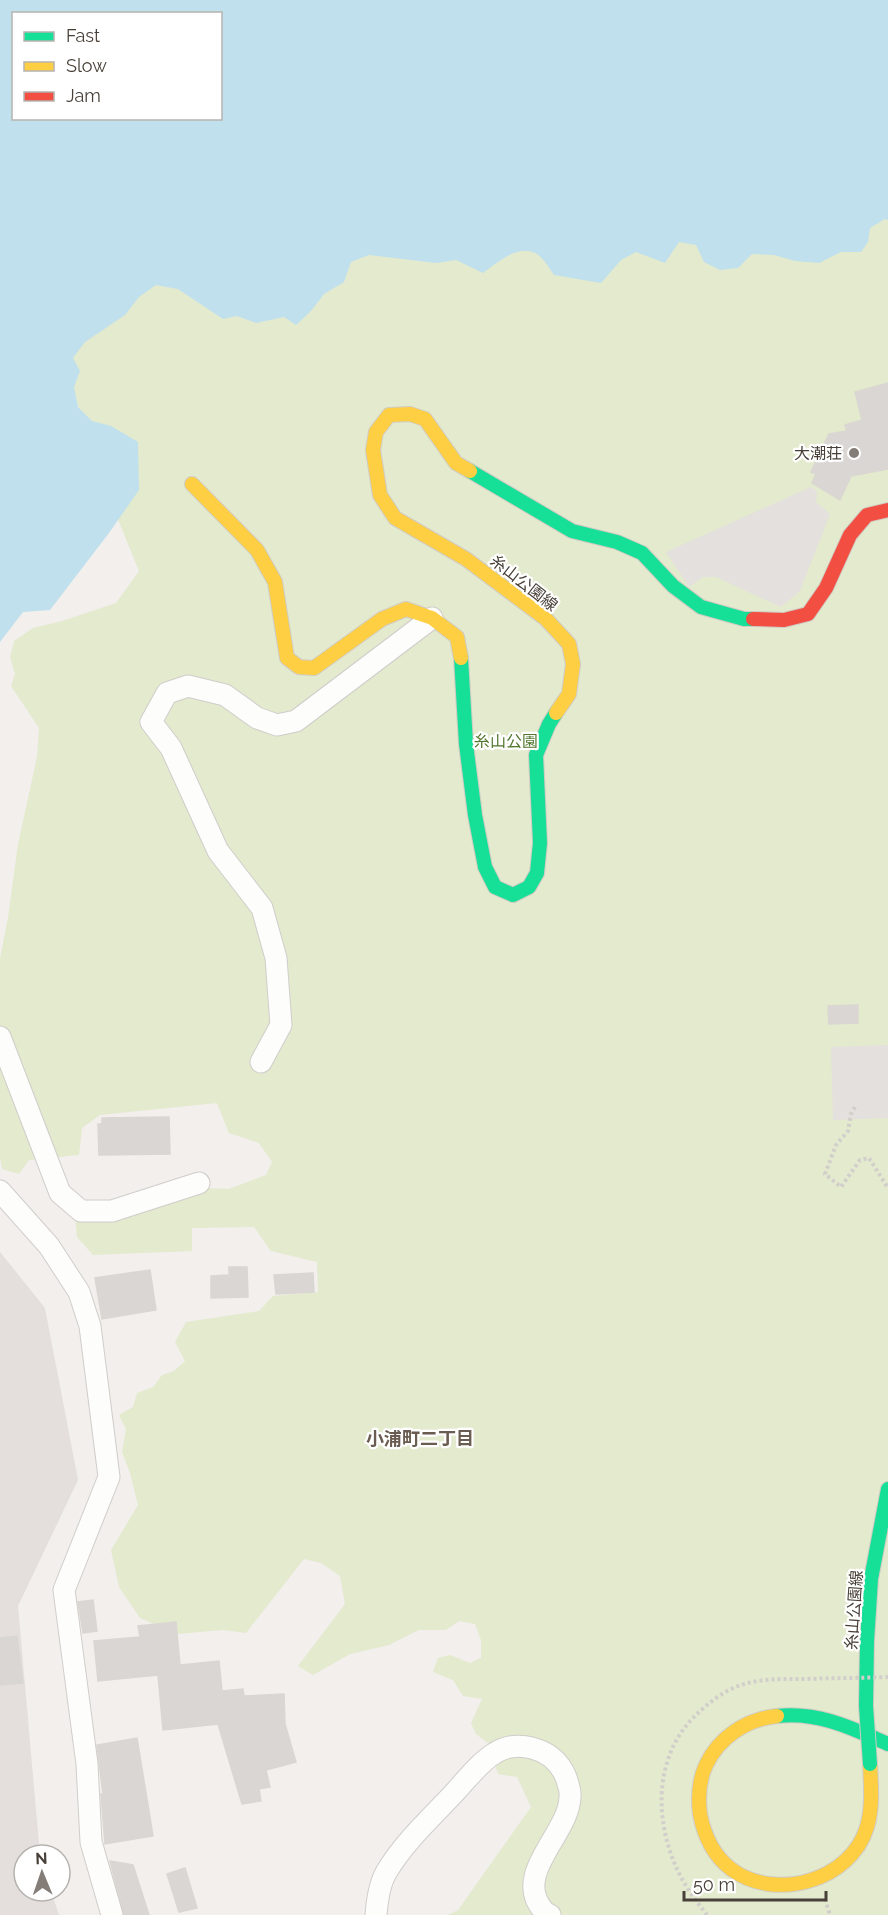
<svg xmlns="http://www.w3.org/2000/svg" width="888" height="1915" viewBox="0 0 888 1915" font-family="Raleway,'Noto Sans JP',sans-serif">
	<style>
		.industrial { fill: #e4dfdc }
		.green { fill: #e3eace }
		.parking { fill: #e4e0dd }
		.water { fill: #c0e0ed; fill-rule: evenodd }
		.building { fill: #dad6d3; stroke: #dad6d2; stroke-width: 1.5 }
		.lines { fill: none; stroke-linecap: round; stroke-linejoin: round }
		.street-casing { stroke: #d0cdca; stroke-width: 23 }
		.fast-casing { stroke: #d0cbc3; stroke-width: 16 }
		.slow-casing { stroke: #d0cbc3; stroke-width: 16 }
		.jam-casing { stroke: #d0cbc3; stroke-width: 16 }
		.path { stroke: #d2cfcb; stroke-width: 4; stroke-dasharray: 3 3; stroke-linecap: butt }
		.street { stroke: #fdfdfc; stroke-width: 21 }
		.fast { stroke: #16e098; stroke-width: 14 }
		.slow { stroke: #ffcf43; stroke-width: 14 }
		.jam { stroke: #f24e42; stroke-width: 14 }
		.fast-bridge-casing { stroke: #d0cbc3; stroke-width: 16; stroke-linecap: butt }
		.path-bridge { stroke: #d2cfcb; stroke-width: 4; stroke-dasharray: 3 3; stroke-linecap: butt }
		.fast-bridge { stroke: #16e098; stroke-width: 14 }
		.poi-dot { fill: #847d77; stroke: #fff; stroke-width: 2 }
		.labels { text-anchor: middle; dominant-baseline: central; stroke-width: 4.5; stroke-linejoin: round; paint-order: stroke }
		.poi-label { font-size: 16px; fill: #484038; stroke: #fff; text-anchor: end }
		.street-label { font-size: 16px; fill: #484038; stroke: #fff }
		.park-label { font-size: 16px; fill: #53772e; stroke: #fff }
		.neighbourhood-label { font-size: 18px; font-weight: bold; fill: #6a5c50; stroke: #fff }
	</style>
	<rect width="100%" height="100%" fill="#f2efec"/>
	<!-- industrial -->
	<polygon class="industrial" points="0,1252 45,1308 78,1480 18,1606 40,1855 24,1855 24,1891 51,1891 59,1915 0,1915"/>
	<!-- green -->
	<polygon class="green" points="888,115 888,1915 448,1915 458,1910 531,1807 517,1777 498,1774 489,1744 476,1734 471,1723 482,1699 463,1696 453,1680 433,1672 438,1658 450,1655 470,1663 481,1658 481,1640 475,1624 459,1621 446,1630 419,1630 389,1645 350,1654 313,1675 298,1666 345,1604 340,1576 321,1563 304,1559 246,1633 223,1630 177,1634 140,1618 119,1587 111,1550 138,1505 130,1473 122,1452 126,1429 119,1415 133,1407 137,1393 153,1387 162,1375 174,1371 185,1361 175,1342 186,1322 259,1311 273,1296 318,1292 317,1262 271,1251 254,1227 192,1228 192,1251 93,1255 77,1237 75,1214 202,1188 229,1189 266,1175 272,1162 259,1143 229,1133 217,1103 100,1115 82,1128 79,1155 29,1160 19,1174 2,1169 0,1158 0,958 8,918 18,844 37,757 39,728 11,686 15,674 10,657 14,641 33,628 62,621 116,603 139,571 91,453 56,324 206,246"/>
	<!-- parking -->
	<g class="parking">
		<polygon points="811,487 817,491 816,502 830,514 800,591 781,607 716,577 703,577 689,587 666,552"/>
		<polygon points="888,1045 888,1118 833,1120 831,1047"/>
	</g>
	<!-- water -->
	<path class="water" d="M0 0H888V220L885 219 870 228 868 242 861 252H841L819 263 795 261 774 255 752 254 738 268 720 270 704 262 696 245 679 242 665 263 636 252 621 260 601 283 554 275C549 268 543 257 535 253 517 244 496 264 483 273L456 260 436 263 369 255 351 262 344 282 324 294 311 311 296 325 284 317 256 323 237 316 223 319 178 289 156 285 139 297 125 315 85 342 73 358 80 371 74 387 78 407 92 421 111 426 138 442 139 490 109 533 50 610 23 612 0 642ZM14 14H220V118H14Z"/>
	<!-- building -->
	<g class="building">
		<polygon points="888,383 888,469 851,476 840,500 812,483 816,474 811,472 829,434 847,431 845,425 862,420 855,392"/>
		<polygon points="858,1005 858,1023 829,1024 828,1006"/>
		<polygon points="169,1117 170,1154 99,1155 98,1124 102,1124 102,1118"/>
		<polygon points="229,1267 247,1267 248,1297 211,1298 211,1276 229,1275"/>
		<polygon points="150,1270 156,1310 102,1319 95,1278"/>
		<polygon points="313,1273 314,1292 276,1294 274,1275"/>
		<polygon points="93,1600 97,1631 83,1633 78,1602"/>
		<polygon points="176,1622 180,1665 219,1661 222,1691 243,1689 244,1696 284,1694 285,1724 296,1762 266,1770 270,1787 259,1789 261,1801 242,1804 218,1724 163,1730 158,1675 98,1681 94,1641 140,1637 138,1626"/>
		<polygon points="17,1636 23,1683 0,1685 0,1638"/>
		<polygon points="137,1738 153,1836 105,1844 101,1794 103,1794 97,1745"/>
		<polygon points="110,1861 133,1865 149,1915 124,1915"/>
		<polygon points="185,1868 197,1908 179,1912 167,1874"/>
	</g>
	<g class="lines">
		<!-- street casing -->
		<g class="street-casing">
			<g id="street">
				<polyline points="0,1037 60,1193 81,1211 112,1211 199,1183"/>
				<polyline points="261,1062 281,1025 276,958 262,908 218,851 171,748 151,722 167,693 188,686 225,695 257,718 277,725 296,721 432,618"/>
				<polyline points="0,1191 49,1246 79,1292 90,1326 109,1477 64,1590 87,1764 91,1842 112,1915"/>
				<path d="M376 1915C377 1902 380 1882 387 1871 405 1841 432 1817 456 1791 467 1779 480 1762 495 1753 517 1739 550 1748 563 1771 566 1776 571 1791 570 1797 569 1833 516 1871 540 1906 543 1910 544 1913 550 1915"/>
			</g>
		</g>
		<!-- fast casing -->
		<g class="fast-casing">
			<g id="fast">
				<polyline points="470,471 572,531 617,542 642,553 673,586 701,607 744,619 753,619"/>
				<polyline points="461,658 466,744 475,815 485,867 495,887 513,895 529,887 537,873 540,843 536,755 549,724 556,713"/>
				<polyline points="866,1706 867,1641 871,1579 888,1489"/>
				<path d="M777 1716C817 1711 852 1728 888 1744"/>
			</g>
		</g>
		<!-- slow casing -->
		<g class="slow-casing">
			<g id="slow">
				<polyline points="470,471 456,463 425,419 410,414 389,415 376,432 373,450 380,495 395,518 466,559 546,619 569,644 573,664 569,694 556,713"/>
				<polyline points="192,484 257,550 275,582 287,658 299,667 314,668 382,619 406,609 432,618 457,637 461,658"/>
				<path d="M777 1716C747 1719 719 1737 706 1765 699 1780 698 1798 700 1814 704 1835 714 1856 731 1869 775 1902 851 1881 867 1827 873 1807 871 1785 870 1764"/>
			</g>
		</g>
		<!-- jam casing -->
		<g class="jam-casing">
			<polyline id="jam" points="753,619 784,620 808,614 826,588 850,535 867,515 888,510"/>
		</g>
		<!-- path -->
		<g class="path">
			<polyline points="855,1107 851,1114 848,1131 836,1145 825,1174 841,1187 860,1160 869,1158 888,1188"/>
			<polyline points="825,1899 830,1915"/>
		</g>
		<!-- street -->
		<use href="#street" class="street"/>
		<!-- fast -->
		<use href="#fast" class="fast"/>
		<!-- slow -->
		<use href="#slow" class="slow"/>
		<!-- jam -->
		<use href="#jam" class="jam"/>
		<!-- fast-bridge casing -->
		<g class="fast-bridge-casing">
			<polyline id="fast-bridge" points="866,1706 870,1764"/>
		</g>
		<!-- path-bridge -->
		<path class="path-bridge" d="M707 1915C696 1901 684 1885 677 1869 654 1819 654 1755 696 1715 708 1703 725 1690 741 1685 762 1678 784 1679 805 1679 833 1678 860 1678 888 1677"/>
		<!-- fast-bridge -->
		<use href="#fast-bridge" class="fast-bridge"/>
	</g>
	<!-- markers -->
	<circle class="poi-dot" cx="854" cy="453" r="6"/>
	<g class="labels">
		<!-- poi labels -->
		<g class="poi-label">
			<text x="842" y="453">大潮荘</text>
		</g>
		<!-- street labels -->
		<g class="street-label">
			<text transform="translate(524 583) rotate(38)">糸山公園線</text>
			<text transform="translate(854 1610) rotate(-86)">糸山公園線</text>
		</g>
		<!-- park labels -->
		<g class="park-label">
			<text x="506" y="741">糸山公園</text>
		</g>
		<!-- neighbourhood labels -->
		<g class="neighbourhood-label">
			<text x="420" y="1438">小浦町二丁目</text>
		</g>
	</g>
	<!-- legend -->
	<rect x="12" y="12" width="210" height="108" fill="#ffffff" stroke="#b6b3af" stroke-width="1.5"/>
	<rect x="24" y="32" width="30" height="9" fill="#16e098" stroke="#b6b3af" stroke-width="1.5"/>
	<text x="66" y="42" font-size="18" fill="#484038">Fast</text>
	<rect x="24" y="62" width="30" height="9" fill="#ffcf43" stroke="#b6b3af" stroke-width="1.5"/>
	<text x="66" y="72" font-size="18" fill="#484038">Slow</text>
	<rect x="24" y="92" width="30" height="9" fill="#f24e42" stroke="#b6b3af" stroke-width="1.5"/>
	<text x="66" y="102" font-size="18" fill="#484038">Jam</text>
	<!-- north arrow -->
	<g transform="translate(42 1873) rotate(358)"><circle r="28" fill="#ffffff" stroke="#b6b3af" stroke-width="1.5"/>
	<path d="M0-4.5L10 22L0 15L-10 22Z" fill="#847d77"/>
	<text y="-9" font-size="16" font-weight="bold" text-anchor="middle" fill="#484038">N</text>
	</g>
	<!-- scale -->
	<path d="M684 1891v9h142v-9" fill="none" stroke="#484038" stroke-width="3"/>
	<text x="693" y="1891" font-size="18" fill="#484038" stroke="#ffffff" stroke-width="4.5" paint-order="stroke">50 m</text>
</svg>
